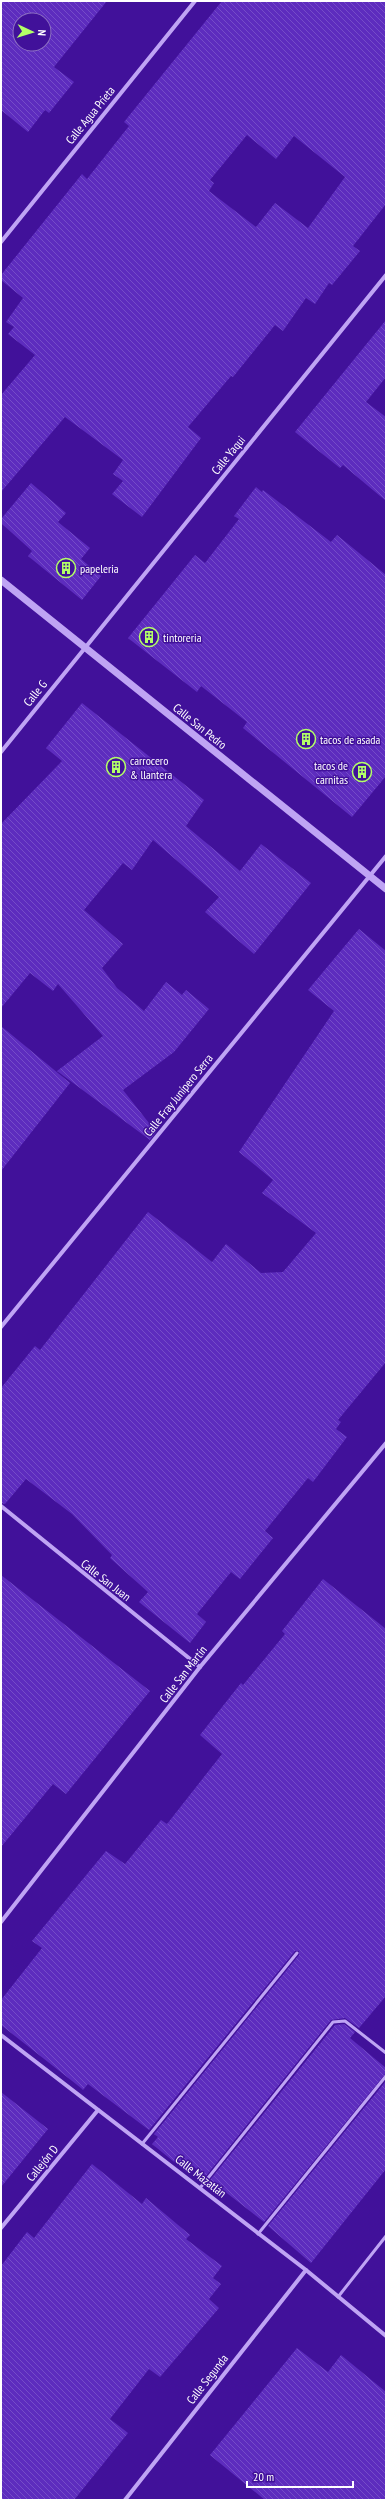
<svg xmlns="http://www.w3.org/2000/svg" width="387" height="2501" viewBox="0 0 387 2501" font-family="'PT Sans Narrow',sans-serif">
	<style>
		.building { fill: url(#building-back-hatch); fill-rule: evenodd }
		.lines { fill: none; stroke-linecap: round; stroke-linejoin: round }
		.service { stroke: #bfa4f4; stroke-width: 3 }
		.minor { stroke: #bfa4f4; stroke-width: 4 }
		.tertiary { stroke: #bfa4f4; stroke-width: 7 }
		.labels { text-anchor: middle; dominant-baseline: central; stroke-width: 3; stroke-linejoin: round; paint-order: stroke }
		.street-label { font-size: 12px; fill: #fff; stroke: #41119a }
		.poi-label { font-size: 12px; fill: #fff; stroke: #41119a; text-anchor: start }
	</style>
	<defs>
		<pattern id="building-back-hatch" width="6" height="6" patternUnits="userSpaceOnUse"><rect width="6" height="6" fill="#5d2cbe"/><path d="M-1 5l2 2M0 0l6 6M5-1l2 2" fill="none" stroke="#754cc8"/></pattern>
	</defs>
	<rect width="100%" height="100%" fill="#41119a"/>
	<!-- building -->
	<g class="building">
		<path d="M1 1H107L54 67 74 82 49 113 45 110 28 132 1 110ZM20 20H44V44H20Z"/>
		<path d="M222 1H386V204L353 246 360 251 332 285 329 283 315 304 306 298 283 331 275 325 233 377 231 376 188 427 201 438 142 517 112 494 123 481 113 474 123 460 65 417 1 492V395L35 355 8 334 14 327 6 322 23 298 1 280V275L82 174 87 179 129 126 124 122ZM247 135 276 159 294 136 345 177 308 228 275 203 256 227 209 191 214 183 210 180Z"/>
		<polygon points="386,320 386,377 366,402 386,417 386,501 343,465 340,468 295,432"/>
		<polygon points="31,483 66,513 58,522 90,548 81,559 101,576 82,600 28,556 32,551 1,523 1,519"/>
		<polygon points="256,487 262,492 263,490 331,542 337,535 386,575 386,776 352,817 243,728 247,722 201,686 197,692 128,638 195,555 205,563 239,519 234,516"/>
		<polygon points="82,703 204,800 186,826 240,871 261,844 311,883 254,954 205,912 219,897 153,840 132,870 123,863 84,910 123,944 102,968 117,988 144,1011 166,982 182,995 186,990 209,1009 174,1052 123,1090 156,1132 150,1140 57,1071 103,1036 58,984 53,991 30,973 1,1008 1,824 62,761 46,748"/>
		<polygon points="359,929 386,951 386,1362 338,1420 341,1422 336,1429 347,1437 313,1482 308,1478 265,1531 273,1538 240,1579 231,1572 197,1614 206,1622 190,1643 139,1602 148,1592 110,1558 112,1555 72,1514 26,1479 5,1504 1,1503 1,1388 35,1346 40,1350 148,1212 212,1262 226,1244 261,1273 283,1272 316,1233 262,1193 273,1180 239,1152 334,1011 308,990"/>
		<polygon points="1,1026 70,1083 1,1171"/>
		<polygon points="1,1575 150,1691 66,1794 53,1784 1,1847"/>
		<polygon points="323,1579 386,1629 386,1996 359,2028 345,2018 331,2020 206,2176 194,2167 189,2174 152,2144 158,2137 154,2134 299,1955 299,1951 295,1951 149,2130 88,2084 83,2090 81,2088 1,2025 1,2000 42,1948 32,1941 106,1851 125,1864 161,1820 167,1824 222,1754 200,1735 241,1683 243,1685 285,1634 282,1631"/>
		<polygon points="344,2024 355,2032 350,2038 386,2068 386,2073 264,2222 210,2180 335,2025"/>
		<polygon points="386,2081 386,2169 311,2263 268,2226"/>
		<polygon points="1,2092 48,2129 1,2187"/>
		<polygon points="92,2164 142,2204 146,2198 190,2235 186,2239 222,2266 213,2278 221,2284 209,2299 219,2308 160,2377 149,2369 110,2419 128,2433 74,2500 1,2500 1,2266 27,2232 34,2238"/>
		<polygon points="297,2348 328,2372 341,2355 386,2392 386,2500 265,2500 210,2455"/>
	</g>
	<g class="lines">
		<!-- service -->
		<g class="service">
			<polyline points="142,2144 297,1953"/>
			<polyline points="200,2188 333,2022 345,2021 386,2053"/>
			<polyline points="258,2234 386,2076"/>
			<polyline points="338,2297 386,2236"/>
		</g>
		<!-- minor -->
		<g class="minor">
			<polyline points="1,242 195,1"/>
			<polyline points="1,752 386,275"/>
			<polyline points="1,1327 386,856"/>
			<polyline points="1,1506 200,1667"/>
			<polyline points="1,1922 200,1667 386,1443"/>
			<polyline points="1,2035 306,2270 386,2336"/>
			<polyline points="1,2228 98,2110"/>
			<polyline points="125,2500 306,2270"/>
		</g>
		<!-- tertiary -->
		<polyline class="tertiary" points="1,580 386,889"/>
	</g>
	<!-- icons -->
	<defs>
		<g id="building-ring" transform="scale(1)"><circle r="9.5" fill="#41119a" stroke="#b3ff67" stroke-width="1.5"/><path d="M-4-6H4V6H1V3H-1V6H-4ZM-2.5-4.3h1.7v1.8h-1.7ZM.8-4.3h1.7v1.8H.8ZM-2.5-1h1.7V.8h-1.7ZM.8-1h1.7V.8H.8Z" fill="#b3ff67"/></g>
	</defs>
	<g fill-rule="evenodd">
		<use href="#building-ring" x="66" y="568"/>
		<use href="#building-ring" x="149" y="637"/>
		<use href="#building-ring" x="306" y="739"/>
		<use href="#building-ring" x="116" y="767"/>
		<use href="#building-ring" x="362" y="772"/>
	</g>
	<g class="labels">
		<!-- street labels -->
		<g class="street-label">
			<text transform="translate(90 115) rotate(-51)">Calle Agua Prieta</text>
			<text transform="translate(228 455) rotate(-51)">Calle Yaqui</text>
			<text transform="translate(35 693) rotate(-51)">Calle G</text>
			<text transform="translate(200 726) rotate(39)">Calle San Pedro</text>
			<text transform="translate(178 1095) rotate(-51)">Calle Fray Junípero Serra</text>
			<text transform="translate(106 1580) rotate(38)">Calle San Juan</text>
			<text transform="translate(183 1674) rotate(-52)">Calle San Martín</text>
			<text transform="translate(42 2163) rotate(-51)">Callejón D</text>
			<text transform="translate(201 2176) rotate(38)">Calle Mazatlán</text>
			<text transform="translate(207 2379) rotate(-52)">Calle Segunda</text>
		</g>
		<!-- poi labels -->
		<g class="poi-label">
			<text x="80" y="568">papeleria</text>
			<text x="163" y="637">tintoreria</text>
			<text x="320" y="739">tacos de asada</text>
			<text x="130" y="760">carrocero<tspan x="130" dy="14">&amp; llantera</tspan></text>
			<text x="348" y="765" text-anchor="end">tacos de<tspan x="348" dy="14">carnitas</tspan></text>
		</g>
	</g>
	<!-- border -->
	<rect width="387" height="2501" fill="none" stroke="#ffffff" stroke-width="4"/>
	<!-- north arrow -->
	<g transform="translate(32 32) rotate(94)"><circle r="19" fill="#41119a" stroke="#8d70c2"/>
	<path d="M0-3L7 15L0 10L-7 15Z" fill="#b3ff67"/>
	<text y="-6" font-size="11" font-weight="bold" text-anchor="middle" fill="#ffffff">N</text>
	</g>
	<!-- scale -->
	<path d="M247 2481v6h106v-6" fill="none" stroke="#ffffff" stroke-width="2"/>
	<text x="253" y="2481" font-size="12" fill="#ffffff" stroke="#41119a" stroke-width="3" paint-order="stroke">20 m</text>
</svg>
